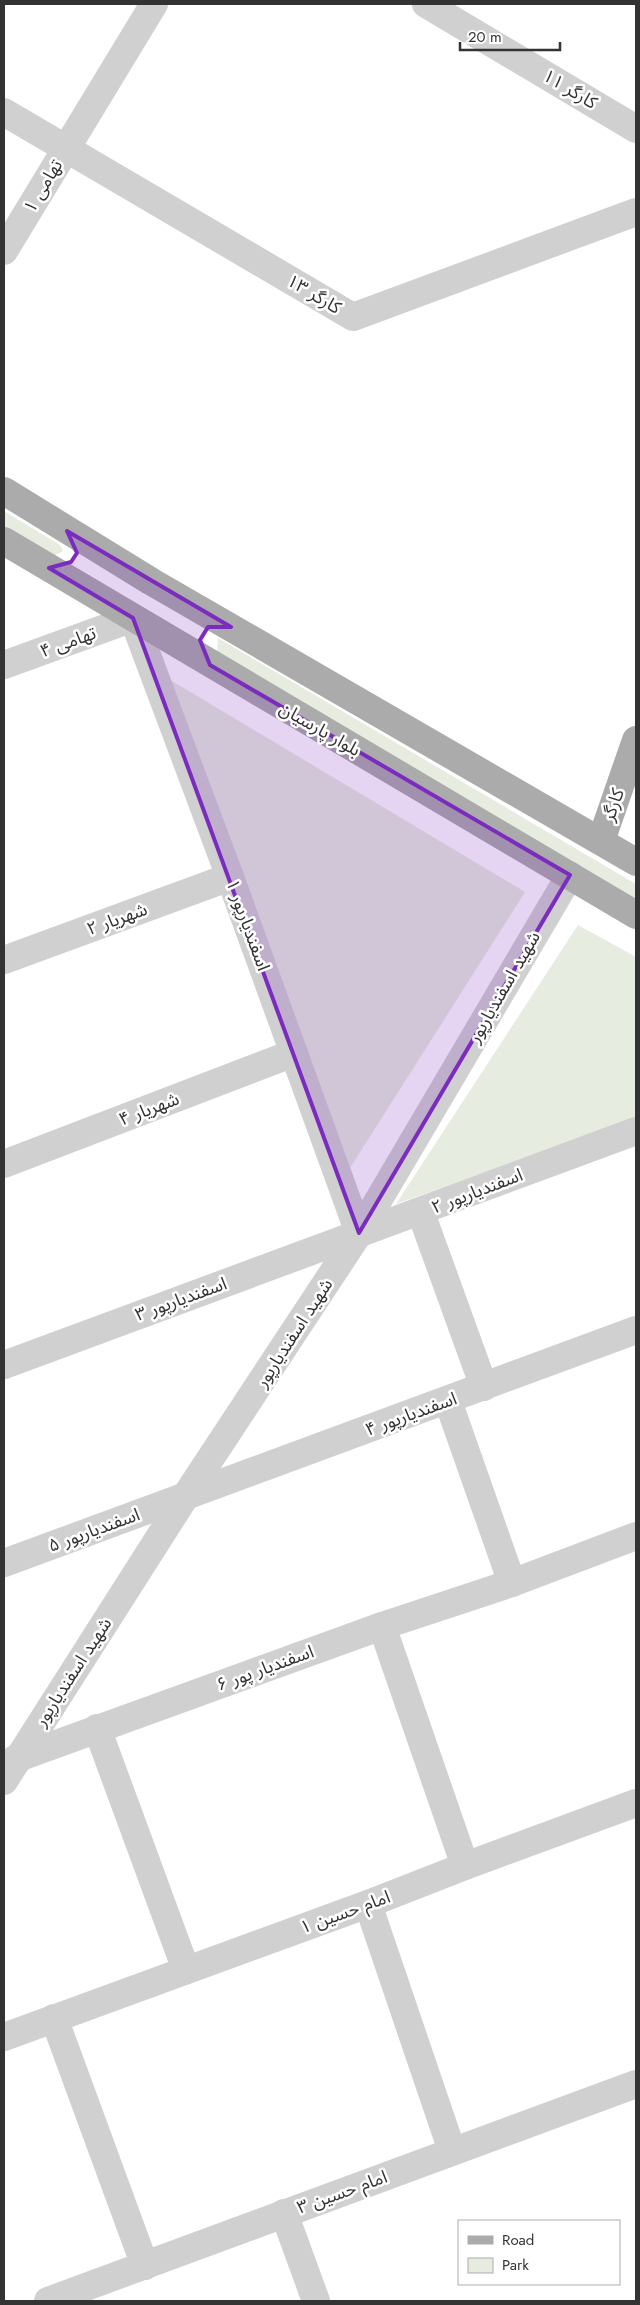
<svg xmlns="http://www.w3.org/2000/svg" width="640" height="2305" viewBox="0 0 640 2305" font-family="Jost,'Noto Sans Arabic',sans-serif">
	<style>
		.green { fill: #e6ecdf }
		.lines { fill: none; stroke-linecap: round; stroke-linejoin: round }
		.minor { stroke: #d0d0d0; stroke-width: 28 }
		.major { stroke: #ababab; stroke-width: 28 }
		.marked { fill: #7b2cbf; fill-opacity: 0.2; stroke: #7b2cbf; stroke-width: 4; stroke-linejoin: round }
		.labels { text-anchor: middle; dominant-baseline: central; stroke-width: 5; stroke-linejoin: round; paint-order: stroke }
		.street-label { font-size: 18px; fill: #333; stroke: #fff }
	</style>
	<rect width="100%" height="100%" fill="#fff"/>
	<!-- green -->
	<g class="green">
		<polygon points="4,511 60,545 63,551 51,557 4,528"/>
		<polygon points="218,638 636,884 636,899 217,653"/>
		<polygon points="167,678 525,892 350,1168"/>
		<polygon points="578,925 636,957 636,1119 396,1204"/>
	</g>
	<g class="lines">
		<!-- minor -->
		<g class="minor">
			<polyline points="426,4 636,129"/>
			<polyline points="4,112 353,317 636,212"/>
			<polyline points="4,251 154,4"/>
			<polyline points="4,665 133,618 230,877 359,1233"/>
			<polyline points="4,960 230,877"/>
			<polyline points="4,1164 294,1053"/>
			<polyline points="421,1213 484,1387"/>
			<path d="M4 1365C215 1287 426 1210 636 1131"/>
			<polyline points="448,1401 512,1583"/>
			<polyline points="4,1563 636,1330"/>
			<polyline points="382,1626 465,1866"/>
			<polyline points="97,1728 186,1970"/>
			<polyline points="15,1759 382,1626 512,1583 636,1536"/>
			<polyline points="4,1781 185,1497 359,1233 570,875"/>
			<polyline points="368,1904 452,2151"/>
			<polyline points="54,2018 145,2266"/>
			<polyline points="4,2037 368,1904 465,1866 636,1803"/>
			<polyline points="284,2213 316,2301"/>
			<polyline points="48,2301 636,2084"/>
		</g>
		<!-- major -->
		<g class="major">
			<polyline points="4,491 152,582 636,862"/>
			<polyline points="4,541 636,915"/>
			<polyline points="601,841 636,740"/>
		</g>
	</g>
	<!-- marked area -->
	<path class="marked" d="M67 531 231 627H208L200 640 210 665 570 875 359 1233 133 618 49 568 71 562 77 553Z"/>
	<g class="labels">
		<!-- street labels -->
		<g class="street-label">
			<text transform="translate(570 89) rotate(31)">کارگر ۱۱</text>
			<text transform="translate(43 186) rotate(-59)">تهامی ۱</text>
			<text transform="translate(314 294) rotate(31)">کارگر ۱۳</text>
			<text transform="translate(68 642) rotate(-20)">تهامی ۴</text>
			<text transform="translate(320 729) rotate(30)">بلوار پارسیان</text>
			<text transform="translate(613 805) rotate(-71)">کارگر</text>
			<text transform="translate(117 919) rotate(-20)">شهریار ۲</text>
			<text transform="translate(248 925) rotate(70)">اسفندیارپور ۱</text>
			<text transform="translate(504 987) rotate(-60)">شهید اسفندیارپور</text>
			<text transform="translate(149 1109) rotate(-21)">شهریار ۴</text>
			<text transform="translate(477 1191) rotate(-21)">اسفندیارپور ۲</text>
			<text transform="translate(181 1299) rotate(-20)">اسفندیارپور ۳</text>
			<text transform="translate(294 1333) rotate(-57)">شهید اسفندیارپور</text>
			<text transform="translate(411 1414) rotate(-20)">اسفندیارپور ۴</text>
			<text transform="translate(94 1530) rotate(-20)">اسفندیارپور ۵</text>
			<text transform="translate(265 1668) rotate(-20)">اسفندیار پور ۶</text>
			<text transform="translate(73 1672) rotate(-57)">شهید اسفندیارپور</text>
			<text transform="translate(345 1912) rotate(-20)">امام حسین ۱</text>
			<text transform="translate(342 2192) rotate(-20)">امام حسین ۳</text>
		</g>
	</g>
	<!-- border -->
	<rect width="640" height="2305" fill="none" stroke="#333333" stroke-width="10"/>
	<!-- legend -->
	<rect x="458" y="2220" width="162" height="65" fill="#ffffff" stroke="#adadad"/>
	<rect x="468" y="2236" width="25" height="8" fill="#ababab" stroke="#adadad"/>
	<text x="502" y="2245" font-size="15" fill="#333333">Road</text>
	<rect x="468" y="2258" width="25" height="15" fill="#e6ecdf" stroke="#adadad"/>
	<text x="502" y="2270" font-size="15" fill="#333333">Park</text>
	<!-- scale -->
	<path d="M460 42v8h100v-8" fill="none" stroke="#333333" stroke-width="2.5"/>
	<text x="468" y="42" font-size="15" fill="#333333" stroke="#ffffff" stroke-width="4" paint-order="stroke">20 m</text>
</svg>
